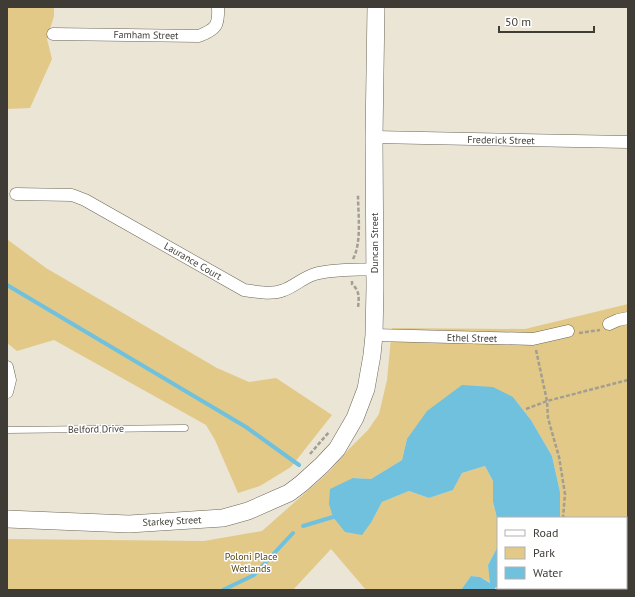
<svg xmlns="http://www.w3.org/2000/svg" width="635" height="597" viewBox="0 0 635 597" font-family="'PT Sans',sans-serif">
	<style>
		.green { fill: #e2c987 }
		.water { fill: #70c1de }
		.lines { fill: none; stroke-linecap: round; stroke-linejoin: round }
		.stream { stroke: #70c1de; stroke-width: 4 }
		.lane-casing { stroke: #6c6659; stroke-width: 7 }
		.street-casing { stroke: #6c6659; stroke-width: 13 }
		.secondary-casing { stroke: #6c6659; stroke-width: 18 }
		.path { stroke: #a29e92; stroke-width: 2.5; stroke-dasharray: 4 2; stroke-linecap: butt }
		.lane { stroke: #fff; stroke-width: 6 }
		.street { stroke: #fff; stroke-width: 12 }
		.secondary { stroke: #fff; stroke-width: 17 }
		.rail { stroke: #777369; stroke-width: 3; stroke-dasharray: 6 3; stroke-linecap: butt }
		.labels { text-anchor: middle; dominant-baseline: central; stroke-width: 3; stroke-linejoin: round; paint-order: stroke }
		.street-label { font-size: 10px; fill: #3f3c36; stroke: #fff }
		.park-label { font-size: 10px; fill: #55440f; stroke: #fff }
	</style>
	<rect width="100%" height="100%" fill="#ebe5d5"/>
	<!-- green -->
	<g class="green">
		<polygon points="7,7 54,7 54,16 47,39 52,59 30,108 7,109"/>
		<polygon points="7,232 8,240 46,268 217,368 249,382 276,378 332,415 291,467 260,486 238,493 215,440 206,425 54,340 17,351 7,343"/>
		<polygon points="628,304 628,556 626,557 626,518 560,518 560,492 552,456 531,420 513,397 407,439 402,460 371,479 353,478 372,521 382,502 409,491 429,498 453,490 462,473 485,466 493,481 493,502 498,522 498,541 497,548 488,565 491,583 480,577 471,576 461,590 366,590 331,549 293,590 7,590 7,539 204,541 262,531 330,471 349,449 368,430 379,414 387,380 392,328 525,329"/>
	</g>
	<!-- water -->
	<g class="water">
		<polygon points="462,385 493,387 513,397 531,420 552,456 560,492 560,518 498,518 498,522 493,502 493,481 485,466 462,473 453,490 429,498 409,491 382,502 372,521 362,535 345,532 333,517 329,504 330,489 353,478 371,479 402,460 407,439 427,411"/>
		<polygon points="498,541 498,586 495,588 495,590 461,590 471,576 480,577 490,583 488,565 497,548"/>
	</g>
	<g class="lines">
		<!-- stream -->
		<g class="stream">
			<polyline points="7,285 246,427 299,465"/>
			<polyline points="303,526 333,517 337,517"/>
			<polyline points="223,590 254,575 293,533"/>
		</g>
		<!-- lane casing -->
		<g class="lane-casing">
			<polyline id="lane" points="7,430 185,428"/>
		</g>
		<!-- street casing -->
		<g class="street-casing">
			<g id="street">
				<path d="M53 34 199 36C216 29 219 26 218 7"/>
				<polyline points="374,137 628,142"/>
				<path d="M16 194 72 195 85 200 244 290C257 292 272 295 284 290 295 286 304 277 315 274 331 269 357 270 375 269"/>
				<polyline points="609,324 618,320 628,318"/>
				<polyline points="374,335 533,339 568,331"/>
				<polyline points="7,367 10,380 7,392"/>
			</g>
		</g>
		<!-- secondary casing -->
		<g class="secondary-casing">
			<polyline id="secondary" points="7,519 129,524 223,518 248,511 289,493 301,484 322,465 337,449 355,418 366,389 372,355 374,335 375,287 374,137 376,7"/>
		</g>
		<!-- path -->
		<g class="path">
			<path d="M353 259C362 242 358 214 358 195"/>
			<path d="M352 281V284C360 291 359 298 358 308"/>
			<polyline points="579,333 600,330"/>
			<polyline points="536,350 547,401 548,418 559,457 565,494 563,518"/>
			<polyline points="526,409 547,401 628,380"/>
			<polyline points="310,454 329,432"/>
			<polyline points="515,590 519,588"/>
			<polyline points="620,590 625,588"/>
		</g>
		<!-- lane -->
		<use href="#lane" class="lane"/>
		<!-- street -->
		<use href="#street" class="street"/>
		<!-- secondary -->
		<use href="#secondary" class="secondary"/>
		<!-- rail -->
		<g class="rail">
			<polyline points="626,575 628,574"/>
			<polyline points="590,590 594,588"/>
		</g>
	</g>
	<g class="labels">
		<!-- street labels -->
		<g class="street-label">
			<text transform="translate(146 35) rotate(1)">Famham Street</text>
			<text transform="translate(501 140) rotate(1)">Frederick Street</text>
			<text transform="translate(374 243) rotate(-90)">Duncan Street</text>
			<text transform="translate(193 261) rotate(30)">Laurance Court</text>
			<text transform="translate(472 338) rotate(1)">Ethel Street</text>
			<text transform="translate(96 429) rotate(-1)">Belford Drive</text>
			<text transform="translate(172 521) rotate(-3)">Starkey Street</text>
		</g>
		<!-- park labels -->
		<g class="park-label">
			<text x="251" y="556">Poloni Place<tspan x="251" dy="12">Wetlands</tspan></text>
		</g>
	</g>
	<!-- border -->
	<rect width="635" height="597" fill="none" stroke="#3f3c36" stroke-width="16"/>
	<!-- legend -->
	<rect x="497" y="517" width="130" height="72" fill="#ffffff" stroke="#b2b1af"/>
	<rect x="505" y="530" width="20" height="6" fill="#ffffff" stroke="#b2b1af"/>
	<text x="533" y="537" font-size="12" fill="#3f3c36">Road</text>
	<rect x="505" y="547" width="20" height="12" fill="#e2c987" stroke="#b2b1af"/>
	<text x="533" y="557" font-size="12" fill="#3f3c36">Park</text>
	<rect x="505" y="567" width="20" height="12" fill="#70c1de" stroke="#b2b1af"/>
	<text x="533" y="577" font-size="12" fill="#3f3c36">Water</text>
	<!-- scale -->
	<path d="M499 26v6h95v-6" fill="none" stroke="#3f3c36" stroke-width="2"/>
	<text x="505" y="26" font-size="12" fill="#3f3c36" stroke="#ffffff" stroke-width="3" paint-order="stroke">50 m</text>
</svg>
